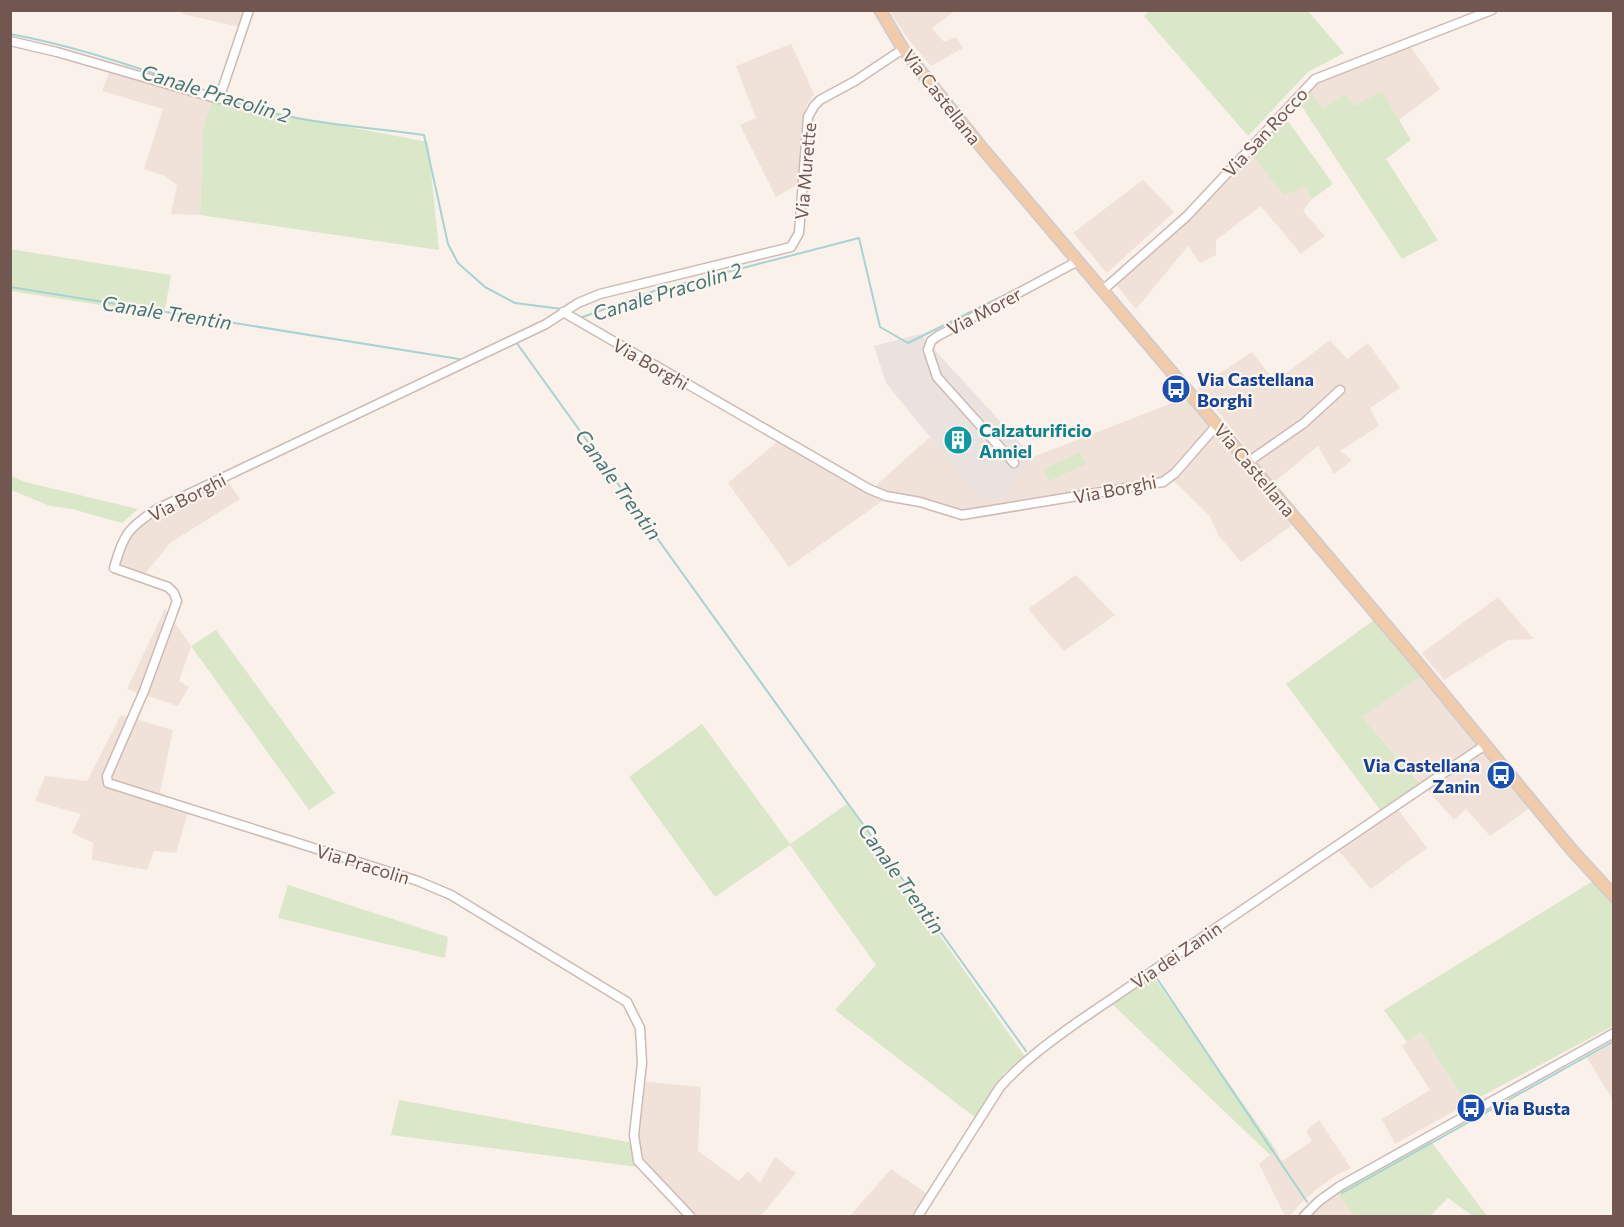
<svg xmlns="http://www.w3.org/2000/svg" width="1624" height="1227" viewBox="0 0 1624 1227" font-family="Commissioner,sans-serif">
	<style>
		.residential { fill: #f1e2d9 }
		.industrial { fill: #eae2df }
		.green { fill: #dae7c9 }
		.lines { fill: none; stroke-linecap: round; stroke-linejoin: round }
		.stream { stroke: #a7d3d3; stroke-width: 2 }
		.minor-casing { stroke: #cebab4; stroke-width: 11 }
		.major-casing { stroke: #d5ccca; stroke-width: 14 }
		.minor { stroke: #fff; stroke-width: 8 }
		.major { stroke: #f1cbaa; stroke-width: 10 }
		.labels { text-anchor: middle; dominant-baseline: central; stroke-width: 4.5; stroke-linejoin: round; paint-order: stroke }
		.street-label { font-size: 18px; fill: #725650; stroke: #fdf6f0 }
		.transit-label { font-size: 18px; font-weight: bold; fill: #164399; stroke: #fdf6f0; text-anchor: start }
		.culture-label { font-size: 18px; font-weight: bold; fill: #0d838f; stroke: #fdf6f0; text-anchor: start }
		.water-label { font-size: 20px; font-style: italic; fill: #457676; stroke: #fdf6f0 }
	</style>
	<rect width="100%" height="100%" fill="#faf1ea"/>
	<!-- residential -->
	<g class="residential">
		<polygon points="183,10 245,11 240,27 182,14"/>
		<polygon points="889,11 955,11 932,28 944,42 956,37 963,48 931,66 909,40"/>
		<polygon points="1406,40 1440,89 1399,120 1382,91 1354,106 1345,94 1323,109 1308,88 1324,75 1378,50"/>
		<polygon points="791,44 814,94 806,106 804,116 800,183 776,197 740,125 756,118 736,66"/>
		<polygon points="112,66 215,94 203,129 200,215 171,214 177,185 165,176 144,169 163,109 102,91"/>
		<polygon points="1249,151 1305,187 1312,199 1303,211 1325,236 1301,254 1261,206 1216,240 1216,255 1200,263 1188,246 1136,309 1114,282"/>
		<polygon points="1143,180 1174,212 1107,273 1073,233"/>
		<polygon points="1330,340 1347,359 1368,343 1400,388 1370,408 1379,426 1340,451 1352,460 1334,474 1318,446 1273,483 1221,415 1197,388 1252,352 1275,382"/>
		<polygon points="1185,398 1294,524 1241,562 1218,535 1210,516 1174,481 960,516 885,499 789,567 728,483 784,436 872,489 930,437 980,498 1000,500 1033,457"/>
		<polygon points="225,477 240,499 170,543 144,575 117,562 126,542 141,521"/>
		<polygon points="1076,575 1115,615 1064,651 1028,609"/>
		<polygon points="1498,597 1534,639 1508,640 1444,680 1422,653"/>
		<polygon points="165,609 191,646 179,681 189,687 178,706 127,689"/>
		<polygon points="1420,677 1530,808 1490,836 1466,809 1454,820 1362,717"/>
		<polygon points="121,715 173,730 160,792 189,809 176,853 154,851 147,870 92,860 93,843 72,833 81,814 35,801 45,776 87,781"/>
		<polygon points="1393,803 1427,848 1371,889 1332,843"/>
		<polygon points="1421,1032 1467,1104 1395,1144 1382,1119 1430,1090 1402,1046"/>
		<polygon points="1613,1041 1613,1100 1586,1056"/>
		<polygon points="638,1081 701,1087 698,1151 739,1181 748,1171 760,1183 775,1157 796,1173 761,1216 692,1216 634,1155"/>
		<polygon points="1319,1120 1351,1168 1337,1175 1318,1188 1300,1204 1290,1216 1285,1216 1259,1164 1276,1150 1282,1161 1312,1141 1306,1131"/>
		<polygon points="891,1169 929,1195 916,1216 850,1216"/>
		<polygon points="1336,1192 1354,1216 1307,1216 1310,1213"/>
	</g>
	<!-- industrial -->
	<polygon class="industrial" points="920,334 1033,457 1000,500 980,498 886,383 874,346"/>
	<!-- green -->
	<g class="green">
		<polygon points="1150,10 1308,11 1344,53 1308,72 1248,136 1144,16"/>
		<polygon points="1308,88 1323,109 1345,94 1354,106 1382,91 1411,140 1386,159 1438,240 1402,259 1297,99"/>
		<polygon points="212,101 428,142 439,250 200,215 203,129"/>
		<polygon points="1283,114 1333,184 1312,199 1305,187 1284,195 1249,151"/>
		<polygon points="10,249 171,275 164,315 11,291"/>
		<polygon points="1080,452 1086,464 1049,481 1044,469"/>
		<polygon points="10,475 25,482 138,509 122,523 72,509 50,506 11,490"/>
		<polygon points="1374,620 1420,677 1362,717 1420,783 1381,811 1286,684"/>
		<polygon points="216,630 335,793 309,810 191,646"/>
		<polygon points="702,724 790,844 847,804 1026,1058 1004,1073 976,1118 835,1010 876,965 790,845 715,897 629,777"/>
		<polygon points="1593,881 1613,904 1613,1026 1467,1104 1421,1032 1407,1042 1384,1010"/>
		<polygon points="288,885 448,937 445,958 278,918"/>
		<polygon points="1150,972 1276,1150 1270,1155 1108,1000"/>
		<polygon points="399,1100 634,1143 646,1168 391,1135"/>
		<polygon points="1430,1140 1487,1216 1473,1216 1448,1198 1430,1216 1354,1216 1336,1192"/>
	</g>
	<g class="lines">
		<!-- stream -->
		<g class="stream">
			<path d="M10 34C70 45 135 66 192 87"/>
			<path d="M222 98C286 122 357 126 424 135L448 244 458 263 485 287 515 303 562 309"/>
			<polyline points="10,287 459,359 465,367 468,366"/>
			<polyline points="580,318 654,291 859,238 880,327 908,343 1031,282"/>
			<polyline points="516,342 1026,1051"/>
			<polyline points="1153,975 1154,974 1307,1202"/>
			<polyline points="1066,1035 1113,1003"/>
			<polyline points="1342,1193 1614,1041"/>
		</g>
		<!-- minor casing -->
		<g class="minor-casing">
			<g id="minor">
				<polyline points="10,41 57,52 219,99 249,10"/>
				<polyline points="1103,290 1187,216 1315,79 1492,10"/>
				<polyline points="563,312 869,489 886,496 920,502 962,515 1163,482 1175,473 1217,425"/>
				<polyline points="1248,462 1304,423 1340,390"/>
				<polyline points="1014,463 937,377 928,350 931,341 938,336 1078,261"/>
				<path d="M690 1216 638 1161 634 1135 642 1063 640 1028 627 1002 451 895 418 881 108 783 107 776 144 691 177 601 174 593 168 587 114 568C123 535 128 528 157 509L546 324 578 303 600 294 791 247 799 233 808 117 814 106 820 100 855 81 903 49"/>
				<path d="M918 1216 1000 1087C1023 1061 1051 1041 1079 1021L1485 745"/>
				<polyline points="1304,1216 1319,1201 1340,1186 1614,1033"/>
			</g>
		</g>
		<!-- major casing -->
		<g class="major-casing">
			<polyline id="major" points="880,10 903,49 983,149 1412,656 1571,849 1614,896"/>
		</g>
		<!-- minor -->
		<use href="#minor" class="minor"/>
		<!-- major -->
		<use href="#major" class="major"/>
	</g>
	<!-- icons -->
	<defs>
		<g id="bus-disc" transform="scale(1.5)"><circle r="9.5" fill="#1a4fb4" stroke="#fdf6f0"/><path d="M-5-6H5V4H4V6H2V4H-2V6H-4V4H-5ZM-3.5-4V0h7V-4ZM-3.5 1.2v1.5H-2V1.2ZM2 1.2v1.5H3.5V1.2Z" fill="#fff"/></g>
		<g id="building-disc" transform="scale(1.5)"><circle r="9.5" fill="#0f9aa8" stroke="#fdf6f0"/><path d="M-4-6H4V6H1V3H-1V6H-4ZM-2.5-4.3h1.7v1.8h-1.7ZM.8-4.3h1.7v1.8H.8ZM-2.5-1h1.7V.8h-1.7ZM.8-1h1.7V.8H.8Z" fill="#fff"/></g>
	</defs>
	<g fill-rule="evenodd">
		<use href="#bus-disc" x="1176" y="389"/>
		<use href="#building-disc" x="958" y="440"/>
		<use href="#bus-disc" x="1501" y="775"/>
		<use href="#bus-disc" x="1471" y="1108"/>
	</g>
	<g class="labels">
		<!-- street labels -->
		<g class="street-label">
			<text transform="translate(942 97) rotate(52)">Via Castellana</text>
			<text transform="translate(1265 132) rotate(-47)">Via San Rocco</text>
			<text transform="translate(805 171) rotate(-85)">Via Murette</text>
			<text transform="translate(984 311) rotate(-28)">Via Morer</text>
			<text transform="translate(651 364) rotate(30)">Via Borghi</text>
			<text transform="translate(1255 470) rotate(50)">Via Castellana</text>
			<text transform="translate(1115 489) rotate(-11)">Via Borghi</text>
			<text transform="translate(187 497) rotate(-27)">Via Borghi</text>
			<text transform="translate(363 864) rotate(17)">Via Pracolin</text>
			<text transform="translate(1176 955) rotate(-34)">Via dei Zanin</text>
		</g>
		<!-- transit labels -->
		<g class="transit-label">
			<text x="1197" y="379">Via Castellana<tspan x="1197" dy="21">Borghi</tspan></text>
			<text x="1480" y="765" text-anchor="end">Via Castellana<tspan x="1480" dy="21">Zanin</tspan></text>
			<text x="1492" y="1108">Via Busta</text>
		</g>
		<!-- culture labels -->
		<g class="culture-label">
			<text x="979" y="430">Calzaturificio<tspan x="979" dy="21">Anniel</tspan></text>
		</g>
		<!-- water labels -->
		<g class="water-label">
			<text transform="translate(216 93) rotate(17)">Canale Pracolin 2</text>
			<text transform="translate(667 291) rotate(-17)">Canale Pracolin 2</text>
			<text transform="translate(167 312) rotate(9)">Canale Trentin</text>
			<text transform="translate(619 484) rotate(54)">Canale Trentin</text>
			<text transform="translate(902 878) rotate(54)">Canale Trentin</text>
		</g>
	</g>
	<!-- border -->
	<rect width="1624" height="1227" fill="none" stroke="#725650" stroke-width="24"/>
</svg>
